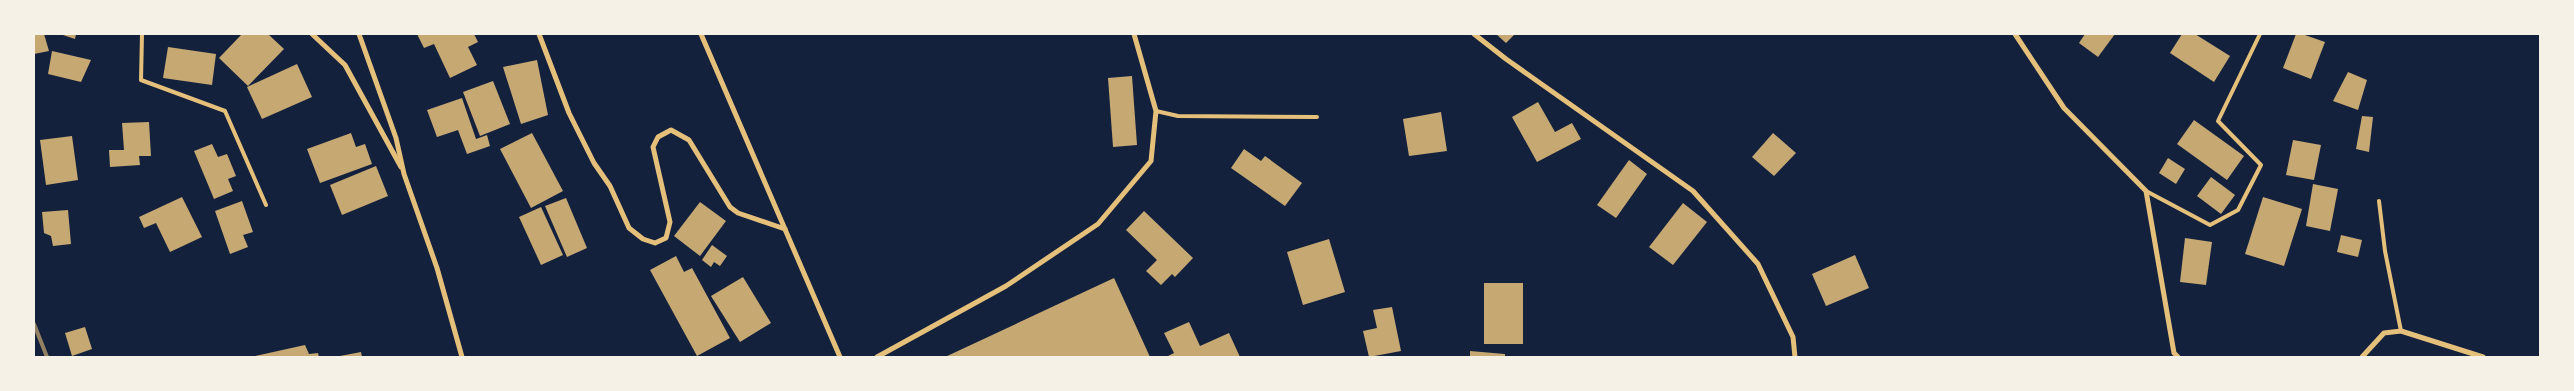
<svg xmlns="http://www.w3.org/2000/svg" width="2574" height="391" viewBox="0 0 2574 391" font-family="Cabin,sans-serif">
	<style>
		.building { fill: #c6a872 }
		.lines { fill: none; stroke-linecap: round; stroke-linejoin: round }
		.service { stroke: #e5c07b; stroke-width: 4 }
		.minor { stroke: #e5c07b; stroke-width: 5 }
		.rail { stroke: #918062; stroke-width: 4 }
	</style>
	<rect width="100%" height="100%" fill="#14213d"/>
	<!-- building -->
	<g class="building">
		<polygon points="34,34 44,34 49,51 34,54"/>
		<polygon points="60,34 76,34 75,39"/>
		<polygon points="242,34 268,34 284,49 248,86 219,58"/>
		<polygon points="417,34 474,34 478,42 468,47 477,65 450,78 434,44 424,48"/>
		<polygon points="1496,34 1515,34 1506,43"/>
		<polygon points="2085,34 2115,34 2098,57 2079,43"/>
		<polygon points="2182,34 2195,34 2230,56 2214,82 2170,53"/>
		<polygon points="2296,34 2302,34 2325,42 2311,79 2283,68"/>
		<polygon points="168,47 216,54 212,85 163,78"/>
		<polygon points="52,51 91,60 81,82 48,74"/>
		<polygon points="537,60 548,115 521,124 503,67"/>
		<polygon points="297,64 312,97 262,119 247,87"/>
		<polygon points="2348,72 2367,80 2358,110 2333,101"/>
		<polygon points="1132,76 1137,145 1113,147 1108,78"/>
		<polygon points="493,81 510,124 480,136 463,92"/>
		<polygon points="462,98 476,139 487,135 490,146 467,154 458,130 437,137 427,110"/>
		<polygon points="1538,102 1555,132 1572,123 1581,139 1537,162 1512,117"/>
		<polygon points="1441,112 1447,151 1409,156 1403,119"/>
		<polygon points="2362,116 2373,117 2369,152 2356,149"/>
		<polygon points="2194,120 2244,156 2227,180 2177,144"/>
		<polygon points="149,122 151,156 139,156 140,165 110,167 109,150 124,150 122,123"/>
		<polygon points="351,133 356,147 365,144 372,164 320,183 307,149"/>
		<polygon points="532,133 563,191 531,208 500,149"/>
		<polygon points="1773,133 1796,153 1774,176 1752,157"/>
		<polygon points="72,136 78,180 46,185 40,140"/>
		<polygon points="2293,140 2321,145 2314,180 2286,175"/>
		<polygon points="212,144 218,157 227,154 236,176 228,179 233,191 214,199 194,151"/>
		<polygon points="1244,149 1261,161 1265,156 1302,183 1285,206 1231,168"/>
		<polygon points="2168,158 2185,169 2176,184 2159,173"/>
		<polygon points="1629,160 1647,174 1616,218 1597,205"/>
		<polygon points="376,166 388,196 342,215 330,185"/>
		<polygon points="2211,177 2235,195 2221,214 2197,196"/>
		<polygon points="2313,184 2338,189 2330,231 2306,226"/>
		<polygon points="182,197 202,237 170,252 156,223 144,228 139,217"/>
		<polygon points="2263,197 2302,209 2284,266 2245,254"/>
		<polygon points="566,198 587,248 567,257 545,206"/>
		<polygon points="242,201 253,232 243,235 248,247 230,254 215,211"/>
		<polygon points="700,202 726,221 700,256 674,236"/>
		<polygon points="1683,203 1707,222 1673,265 1649,247"/>
		<polygon points="541,207 563,255 541,265 519,217"/>
		<polygon points="68,210 71,244 53,246 51,236 44,233 42,212"/>
		<polygon points="1144,211 1193,258 1175,277 1172,274 1161,285 1146,271 1157,260 1126,230"/>
		<polygon points="2341,235 2362,240 2358,257 2337,252"/>
		<polygon points="2185,238 2212,242 2206,285 2180,282"/>
		<polygon points="1329,239 1345,292 1303,305 1287,252"/>
		<polygon points="712,245 727,256 720,266 714,262 711,267 702,260"/>
		<polygon points="1855,255 1869,288 1826,306 1812,274"/>
		<polygon points="676,256 684,272 692,268 730,338 697,356 650,270"/>
		<polygon points="743,277 771,323 740,342 711,296"/>
		<polygon points="1114,278 1150,357 945,357"/>
		<rect x="1484" y="283" width="39" height="61"/>
		<polygon points="1392,307 1401,351 1369,357 1363,331 1377,328 1373,310"/>
		<polygon points="1189,322 1200,346 1229,333 1240,357 1166,357 1174,353 1164,333"/>
		<polygon points="85,327 92,349 72,356 65,333"/>
		<polygon points="305,345 309,354 318,353 319,357 250,357"/>
		<polygon points="1470,351 1505,354 1505,357 1470,357"/>
		<polygon points="361,352 362,357 340,357 340,356"/>
	</g>
	<g class="lines">
		<!-- service -->
		<g class="service">
			<polyline points="142,34 141,80 225,111 266,205"/>
			<polyline points="1156,111 1178,116 1317,117"/>
			<polyline points="2146,191 2210,225 2238,210 2261,165 2218,121 2260,34"/>
			<polyline points="2379,201 2385,251 2401,331"/>
		</g>
		<!-- minor -->
		<g class="minor">
			<polyline points="312,34 345,65 401,167"/>
			<polyline points="359,34 396,138 404,174 437,268 462,357"/>
			<polyline points="539,34 569,113 594,163 610,186 629,228 643,239 655,243 666,238 670,222 653,147 658,137 671,130 689,140 730,207 738,213 785,229"/>
			<polyline points="701,34 840,357"/>
			<polyline points="1474,34 1506,59 1693,191 1758,264 1793,337 1795,357"/>
			<polyline points="2015,34 2064,108 2146,191 2174,353 2178,357"/>
			<polyline points="877,357 1006,286 1098,224 1151,161 1156,111 1134,34"/>
			<polyline points="2362,357 2384,333 2401,331 2483,357"/>
		</g>
		<!-- rail -->
		<polyline class="rail" points="34,324 47,357"/>
	</g>
	<!-- border -->
	<rect width="2574" height="391" fill="none" stroke="#f6f1e7" stroke-width="70"/>
</svg>
